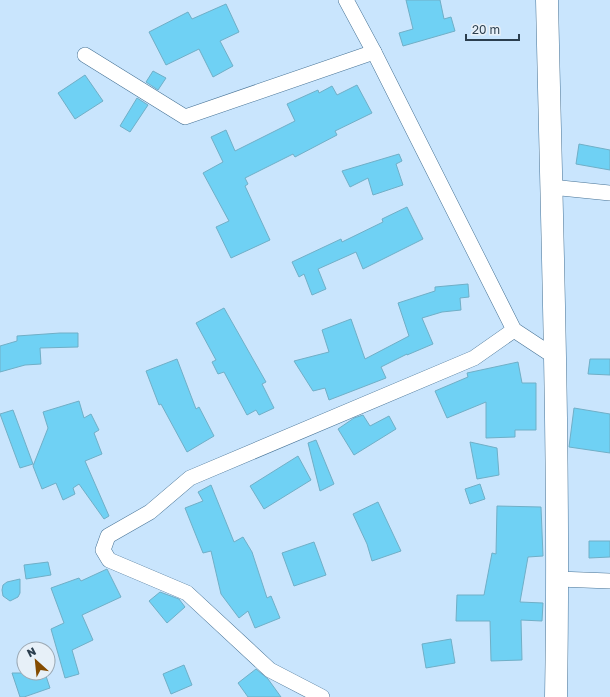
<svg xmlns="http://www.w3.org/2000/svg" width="610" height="697" viewBox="0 0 610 697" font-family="'Golos Text',sans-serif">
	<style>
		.building { fill: #6fd1f4; stroke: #70afc7 }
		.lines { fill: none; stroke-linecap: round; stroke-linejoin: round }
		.street-casing { stroke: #477396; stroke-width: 16 }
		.secondary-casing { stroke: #477396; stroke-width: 23 }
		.street { stroke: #fff; stroke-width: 15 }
		.secondary { stroke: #fff; stroke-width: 22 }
	</style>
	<rect width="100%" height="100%" fill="#c9e5fd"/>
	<!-- building -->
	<g class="building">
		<polygon points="406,0 440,0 444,19 451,17 455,31 403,46 399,33 413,29"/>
		<polygon points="226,4 239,32 220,41 233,66 213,77 199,49 166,65 149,32 188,12 192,19"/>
		<polygon points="153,71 166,78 158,90 146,82"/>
		<polygon points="85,75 103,101 75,119 58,93"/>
		<polygon points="357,85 372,113 335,131 337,135 295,157 293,154 245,178 248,184 245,186 270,240 231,258 216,227 229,221 203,173 223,162 211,137 226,130 235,151 295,121 287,104 318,90 319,93 332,86 337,95"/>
		<polygon points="137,98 148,105 130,132 120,126"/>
		<polygon points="579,144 610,150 610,170 576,164"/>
		<polygon points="399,154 402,161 396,164 403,185 373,195 368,178 350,187 342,171"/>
		<polygon points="407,207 423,239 363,269 356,252 318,269 326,289 312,295 304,274 299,277 292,262 341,239 342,242 383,222 382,219"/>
		<polygon points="468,284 469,297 460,298 461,310 442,312 422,318 433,344 407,355 407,354 381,367 386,378 329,400 325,388 313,391 294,361 329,352 322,330 351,319 365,359 409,336 398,303 435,291 435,287"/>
		<polygon points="224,308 266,382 262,384 274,408 259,415 256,410 247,415 224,372 218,374 212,362 216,360 196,323"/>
		<polygon points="60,333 78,333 78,347 40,348 41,364 25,365 0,372 0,346 17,341 17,336"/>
		<polygon points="177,359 196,409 199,407 214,436 187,452 161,404 159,405 146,371"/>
		<polygon points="590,359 610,359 610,375 588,374"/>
		<polygon points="518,362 522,383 536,383 536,430 515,430 515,437 486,438 486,402 447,418 435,391 468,377 467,373"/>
		<polygon points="79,401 84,418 91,414 99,430 94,433 102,454 85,461 109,516 104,519 79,484 73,488 75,494 63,500 56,483 42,489 33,466 48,428 43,412"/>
		<polygon points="574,408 610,414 610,453 569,447"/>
		<polygon points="13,410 33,464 20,468 0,414"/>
		<polygon points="363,415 370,426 389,416 396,429 354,455 338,429 354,418"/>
		<polygon points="316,440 334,484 320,491 308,443"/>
		<polygon points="470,442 497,448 499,475 477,479"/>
		<polygon points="298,456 311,480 264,509 250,486"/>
		<polygon points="480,484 485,499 470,504 465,489"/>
		<polygon points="211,485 234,542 243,537 252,552 267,598 271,596 280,618 255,628 248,611 239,618 221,594 211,551 203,553 185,508 203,501 198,492"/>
		<polygon points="378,502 401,551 372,561 367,544 353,514"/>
		<polygon points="497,506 541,507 543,556 528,557 520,602 543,603 542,621 521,620 522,660 491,661 490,621 456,621 457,595 484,595 492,553 496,554"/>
		<polygon points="589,541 610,541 610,557 589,558"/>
		<polygon points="314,542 326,575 294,586 282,553"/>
		<polygon points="48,562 51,575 26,579 24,565"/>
		<polygon points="107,569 121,597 82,615 93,640 72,650 79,674 65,678 51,629 64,623 51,588 79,578 81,581"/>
		<polygon points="20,579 20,593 18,597 10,601 3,596 2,590 3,585 7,582"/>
		<polygon points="160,592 179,599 185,607 167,623 149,601"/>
		<polygon points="451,639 455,663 426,668 422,644"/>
		<polygon points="184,665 192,685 171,694 163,674"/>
		<polygon points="256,669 268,679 281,697 248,697 238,683"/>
		<polygon points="12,673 45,673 50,688 24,697 20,697"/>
	</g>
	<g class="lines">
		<!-- street casing -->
		<g class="street-casing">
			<g id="street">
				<polyline points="346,0 374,52 514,330 555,357"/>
				<polyline points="85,55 185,117 374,52"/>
				<polyline points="551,187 610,193"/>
				<polyline points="558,579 610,581"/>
				<polyline points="322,697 270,670 187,593 109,560 103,550 108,536 150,512 190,478 474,358 514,330"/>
			</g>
		</g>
		<!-- secondary casing -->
		<g class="secondary-casing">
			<path id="secondary" d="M547 0C552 232 560 465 556 697"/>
		</g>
		<!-- street -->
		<use href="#street" class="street"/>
		<!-- secondary -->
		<use href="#secondary" class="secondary"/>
	</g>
	<!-- north arrow -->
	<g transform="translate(36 661) rotate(333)"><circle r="19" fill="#e7f0f8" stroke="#9ca9b4"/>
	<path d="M0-3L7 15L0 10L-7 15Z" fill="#844b00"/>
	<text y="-6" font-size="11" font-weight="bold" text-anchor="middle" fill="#2b3e4e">N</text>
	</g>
	<!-- scale -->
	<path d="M466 34v6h53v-6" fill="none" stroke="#2b3e4e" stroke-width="2"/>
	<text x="472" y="34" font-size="12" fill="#2b3e4e" stroke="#e7f0f8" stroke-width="3" paint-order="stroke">20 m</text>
</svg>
